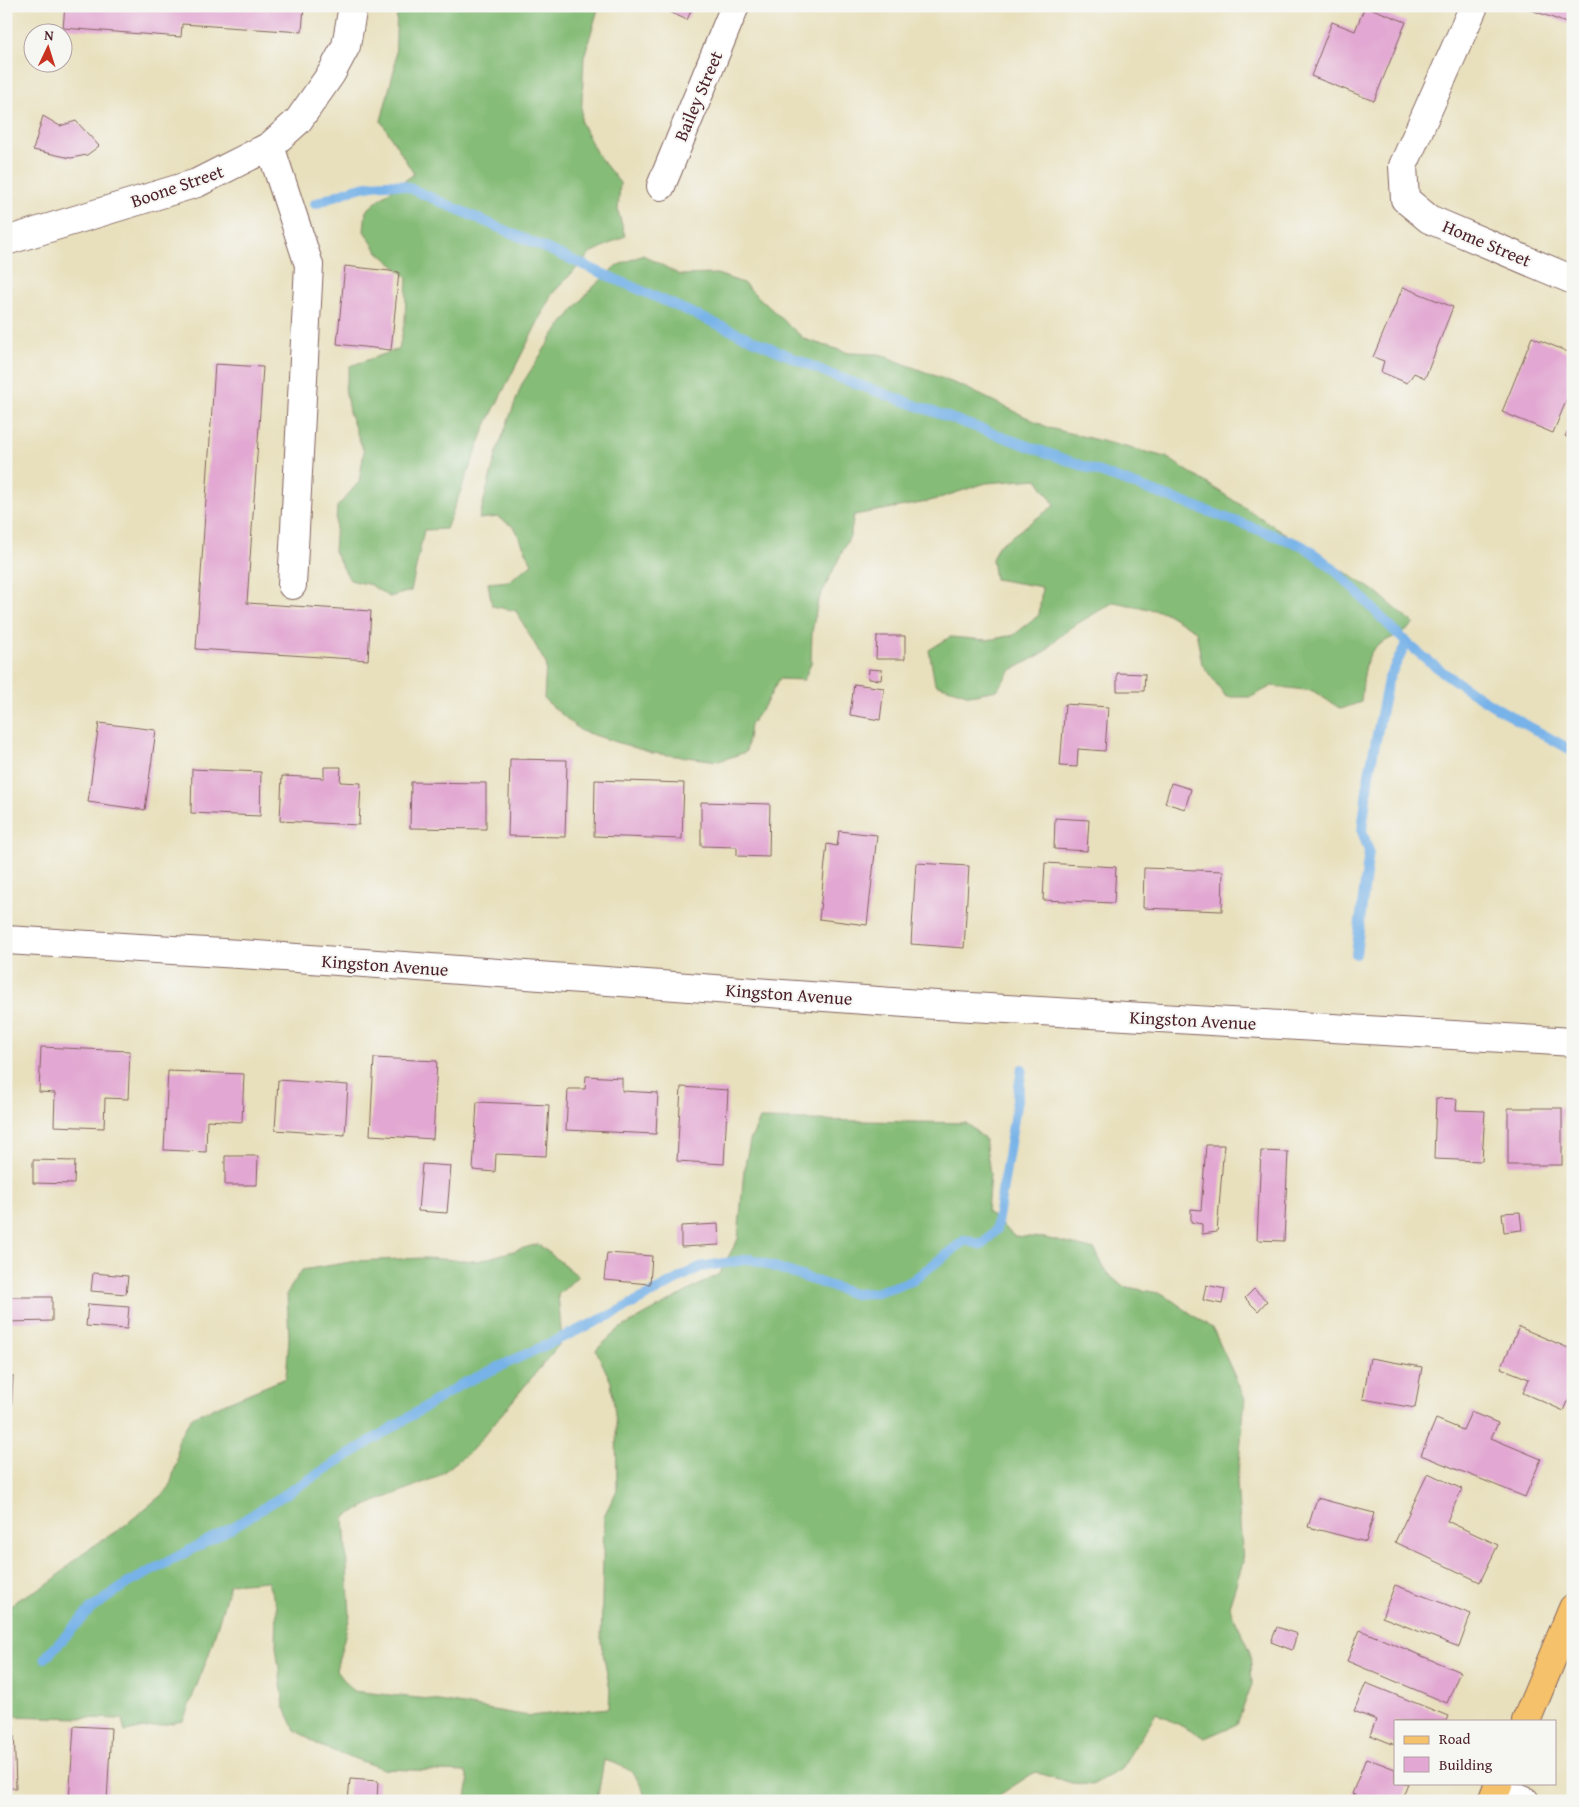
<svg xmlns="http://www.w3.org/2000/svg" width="1579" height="1807" viewBox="0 0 1579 1807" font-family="'Gentium Book Plus',serif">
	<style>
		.forest { fill: #85bc77; stroke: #686e51 }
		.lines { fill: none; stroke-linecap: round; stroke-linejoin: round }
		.stream { stroke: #77b2e8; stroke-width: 10 }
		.building { fill: #e2a7d2 }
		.minor-casing { stroke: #81635e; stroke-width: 30 }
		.major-casing { stroke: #81635e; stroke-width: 30 }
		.minor { stroke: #fff; stroke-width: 28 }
		.major { stroke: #f5c16b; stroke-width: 28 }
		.labels { text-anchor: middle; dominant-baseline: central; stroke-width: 4; stroke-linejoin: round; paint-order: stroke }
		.street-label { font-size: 18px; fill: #4a1f2b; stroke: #f6f6f2 }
	</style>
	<rect width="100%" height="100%" fill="#f6f6f2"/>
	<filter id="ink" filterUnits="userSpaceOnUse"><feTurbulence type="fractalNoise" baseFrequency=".02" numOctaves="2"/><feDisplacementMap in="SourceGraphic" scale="10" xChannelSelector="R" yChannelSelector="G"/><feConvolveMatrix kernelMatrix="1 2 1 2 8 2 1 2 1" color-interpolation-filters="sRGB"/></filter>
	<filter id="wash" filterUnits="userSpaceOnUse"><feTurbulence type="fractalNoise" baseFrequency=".0096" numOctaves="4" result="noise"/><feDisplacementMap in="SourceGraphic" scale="20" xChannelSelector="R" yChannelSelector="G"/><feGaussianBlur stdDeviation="1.12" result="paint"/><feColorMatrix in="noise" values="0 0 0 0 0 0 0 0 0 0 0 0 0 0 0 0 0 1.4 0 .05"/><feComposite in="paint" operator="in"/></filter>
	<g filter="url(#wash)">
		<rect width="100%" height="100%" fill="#e8e0bd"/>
		<!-- forest -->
		<g class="forest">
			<polygon points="397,6 599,6 584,57 581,122 597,154 620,183 618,211 625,236 591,253 552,294 487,423 446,529 424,530 411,591 389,597 371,585 350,580 334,551 337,507 359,482 364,452 349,412 345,387 350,366 399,349 405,320 407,277 377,251 364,231 366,211 382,197 414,174 381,121 395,66"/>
			<path d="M643 255 680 275 717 274 743 283 804 339 849 353 879 354 964 387 1049 428 1166 457 1376 592 1414 624C1403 634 1389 638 1377 646 1363 656 1363 687 1361 702L1341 709 1313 691 1272 686 1251 697H1226L1202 664 1196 631 1164 612 1114 602 1075 625 1054 641 1045 652 1010 671 997 690 970 695 935 684 929 650 950 637 987 640 1014 635 1039 615 1042 587 995 579 992 559 998 546 1055 505 1037 479 986 483 927 502 854 515 850 536 818 601 812 632 811 663 804 680 779 679 765 705 750 725 746 752 719 761 652 753 581 731 544 699 546 664 516 611 492 606 488 583 509 581 532 564 515 528 498 517 479 519 498 448 522 384 554 334 588 292 616 266Z"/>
			<path d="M760 1119 966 1123 985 1139 990 1174 987 1212 1014 1236 1045 1238 1095 1250 1106 1272 1122 1286 1163 1294 1213 1329 1245 1399 1237 1483 1243 1562 1229 1606 1250 1650 1252 1684 1237 1724 1205 1738 1156 1713 1120 1770 1092 1785 1072 1783 1035 1772 990 1801H647C636 1773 634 1769 604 1760L597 1801H465L469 1782 466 1772 383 1769 320 1746 295 1730 284 1706 276 1646 277 1607 267 1581 230 1584 209 1654 183 1721 125 1732 122 1719 6 1716V1612L17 1600 50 1583 80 1555 124 1526 169 1489 177 1461 178 1439 192 1417 286 1378 289 1338 287 1293 302 1270 357 1261 423 1258 478 1261 538 1244 578 1276 558 1295 562 1341 472 1450 437 1477 370 1504 344 1517 350 1616 336 1670 353 1691 427 1699 529 1716 609 1708 610 1690 601 1642 604 1516 617 1490 616 1422 611 1382 596 1350 619 1329 719 1274 738 1239 744 1170 750 1141Z"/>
		</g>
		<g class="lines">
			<!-- stream -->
			<g class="stream">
				<path d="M315 204C345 192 372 179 405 186L832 375 1301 545C1346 572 1374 615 1413 648 1461 690 1517 720 1573 751"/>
				<polyline points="1356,954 1369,851 1362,831 1369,774 1388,680 1407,642"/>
				<polyline points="45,1658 91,1609 125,1585 233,1527 462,1384 617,1312 700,1267 751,1259 854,1294 874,1293 912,1281 965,1240 982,1245 996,1230 1022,1069"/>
			</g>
		</g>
		<g id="blocks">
			<!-- building -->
			<g class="building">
				<polygon points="65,6 304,6 302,32 182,24 181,37 63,28"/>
				<polygon points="657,6 693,6 687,20"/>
				<polygon points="1365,6 1406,22 1374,101 1311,76 1332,22 1355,31"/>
				<polygon points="1521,6 1573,6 1573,12 1569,24"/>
				<polygon points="43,116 60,126 76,121 99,146 87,155 71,158 33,150"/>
				<polygon points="345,266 399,272 391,350 337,344"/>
				<polygon points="1403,287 1453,307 1425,378 1414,373 1407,383 1381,372 1384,361 1373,357"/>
				<polygon points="1532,337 1573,354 1573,384 1553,433 1502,412"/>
				<polygon points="215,364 263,367 247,603 371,611 368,660 196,649"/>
				<polygon points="1573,423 1573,440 1565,436"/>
				<polygon points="877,636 905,636 905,659 876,659"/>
				<polygon points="869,669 882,670 881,680 868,679"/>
				<polygon points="1117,673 1145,674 1144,691 1117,691"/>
				<polygon points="854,684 884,688 880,720 850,715"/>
				<polygon points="1065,704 1108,707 1105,751 1078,749 1077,767 1060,766"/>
				<polygon points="99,723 156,730 145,810 88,802"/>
				<polygon points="510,759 567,760 565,837 508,836"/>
				<polygon points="324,767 341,767 340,782 361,783 359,825 280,821 282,776 324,778"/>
				<polygon points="192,769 261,772 260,816 191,813"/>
				<polygon points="595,780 684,783 682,839 594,836"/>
				<polygon points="411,782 486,783 486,829 410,828"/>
				<polygon points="1171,783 1191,789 1185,809 1165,803"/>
				<polygon points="701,802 770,804 769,857 737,856 737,847 701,846"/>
				<polygon points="1055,818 1089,820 1087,851 1054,849"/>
				<polygon points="839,831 877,835 867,925 819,919 827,844 837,846"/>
				<polygon points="916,863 969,866 964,948 911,944"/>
				<polygon points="1045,863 1116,867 1114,903 1043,900"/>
				<polygon points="1144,868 1223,871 1222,911 1143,908"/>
				<polygon points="41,1047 130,1051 128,1099 105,1098 104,1128 54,1126 55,1093 39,1092"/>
				<polygon points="374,1058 437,1061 433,1139 370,1135"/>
				<polygon points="168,1071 244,1074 242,1122 207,1120 206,1152 164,1150"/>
				<polygon points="586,1076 622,1078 622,1091 658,1093 656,1134 566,1130 568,1089 585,1089"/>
				<polygon points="278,1080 348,1085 345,1135 275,1130"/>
				<polygon points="681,1087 728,1090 724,1164 677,1161"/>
				<polygon points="1436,1098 1457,1099 1456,1110 1485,1111 1482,1161 1434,1159"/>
				<polygon points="477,1102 549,1105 546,1156 496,1154 495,1172 473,1170"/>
				<rect x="1508" y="1108" width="54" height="57"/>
				<polygon points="1206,1145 1224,1145 1217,1232 1202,1234 1202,1224 1191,1222 1191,1209 1201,1210"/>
				<polygon points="1261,1151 1288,1152 1284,1241 1257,1240"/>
				<polygon points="225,1156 258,1156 257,1185 225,1185"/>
				<polygon points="33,1160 75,1161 74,1184 33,1183"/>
				<polygon points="422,1164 451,1166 447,1213 418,1211"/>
				<polygon points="1520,1212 1522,1230 1504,1232 1502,1213"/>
				<polygon points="718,1224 719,1245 681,1247 681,1226"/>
				<polygon points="607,1253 652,1256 650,1284 604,1280"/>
				<polygon points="93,1273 128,1276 126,1294 91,1291"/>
				<polygon points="1206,1285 1225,1289 1222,1304 1203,1300"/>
				<polygon points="1254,1289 1267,1301 1258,1311 1245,1298"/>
				<polygon points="6,1297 52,1297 52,1321 6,1322"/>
				<polygon points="88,1304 129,1307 127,1329 86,1326"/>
				<polygon points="1519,1327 1573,1350 1573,1389 1564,1411 1523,1393 1529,1379 1501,1368"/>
				<polygon points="1370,1358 1422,1367 1415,1408 1363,1399"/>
				<polygon points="6,1375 13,1376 11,1418 6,1418"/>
				<polygon points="1471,1412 1498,1423 1491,1438 1541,1459 1525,1497 1421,1455 1436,1419 1463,1430"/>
				<polygon points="1428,1473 1462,1489 1447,1521 1498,1545 1480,1582 1395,1542"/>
				<polygon points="1317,1498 1374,1513 1366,1542 1308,1527"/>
				<polygon points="1395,1585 1471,1614 1459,1647 1382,1617"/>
				<polygon points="1277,1627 1297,1634 1292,1650 1271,1642"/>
				<polygon points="1360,1630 1460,1672 1447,1703 1347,1661"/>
				<polygon points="1366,1683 1448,1716 1446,1721 1395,1721 1395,1745 1370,1735 1376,1720 1354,1711"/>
				<polygon points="6,1726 14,1726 16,1788 6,1788"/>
				<polygon points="74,1726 111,1728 107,1801 69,1801"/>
				<polygon points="1366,1758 1395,1769 1395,1783 1408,1783 1401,1801 1370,1801 1352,1794"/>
				<polygon points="350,1779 378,1781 377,1801 348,1801"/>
			</g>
		</g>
	</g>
	<g filter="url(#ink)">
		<use href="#blocks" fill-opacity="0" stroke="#81635e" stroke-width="1"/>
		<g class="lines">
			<!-- minor casing -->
			<g class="minor-casing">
				<g id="minor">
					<polyline points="1474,6 1403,166 1405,199 1429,219 1573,280"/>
					<polyline points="270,146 309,265 292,585"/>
					<polyline points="661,186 735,6"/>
					<polyline points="6,241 197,183 270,146 298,121 331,74 346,46 353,6"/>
					<polyline points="6,940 256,955 919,1004 1573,1042"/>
					<polyline points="1497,1789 1525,1801"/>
				</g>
			</g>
			<!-- major casing -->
			<g class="major-casing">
				<g id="major">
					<polyline points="1526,1721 1573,1608"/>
					<polyline points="1492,1801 1499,1783"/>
				</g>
			</g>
			<!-- minor -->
			<use href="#minor" class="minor"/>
			<!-- major -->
			<use href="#major" class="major"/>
		</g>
	</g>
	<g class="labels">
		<!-- street labels -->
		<g class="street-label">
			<text transform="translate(698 96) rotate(-67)">Bailey Street</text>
			<text transform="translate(177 186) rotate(-19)">Boone Street</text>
			<text transform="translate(1487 243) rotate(23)">Home Street</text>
			<text transform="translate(385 965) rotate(4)">Kingston Avenue</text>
			<text transform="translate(789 994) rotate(4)">Kingston Avenue</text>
			<text transform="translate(1193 1020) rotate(3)">Kingston Avenue</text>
		</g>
	</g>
	<!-- margin -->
	<rect width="1579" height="1807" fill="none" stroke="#f6f6f2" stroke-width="25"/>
	<!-- legend -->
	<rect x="1394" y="1720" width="162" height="65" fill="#f6f6f2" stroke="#b1a0a2"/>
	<rect x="1404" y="1736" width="25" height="8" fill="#f5c16b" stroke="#b1a0a2"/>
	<text x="1439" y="1744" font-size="15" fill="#4a1f2b">Road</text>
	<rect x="1404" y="1757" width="25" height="15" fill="#e2a7d2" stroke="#b1a0a2"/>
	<text x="1439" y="1770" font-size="15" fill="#4a1f2b">Building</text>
	<!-- north arrow -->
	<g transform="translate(48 48) rotate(4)"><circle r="24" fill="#f6f6f2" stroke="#b1a0a2"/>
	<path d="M0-4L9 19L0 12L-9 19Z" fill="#c8321e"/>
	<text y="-8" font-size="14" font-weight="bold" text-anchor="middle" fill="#4a1f2b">N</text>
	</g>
</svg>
